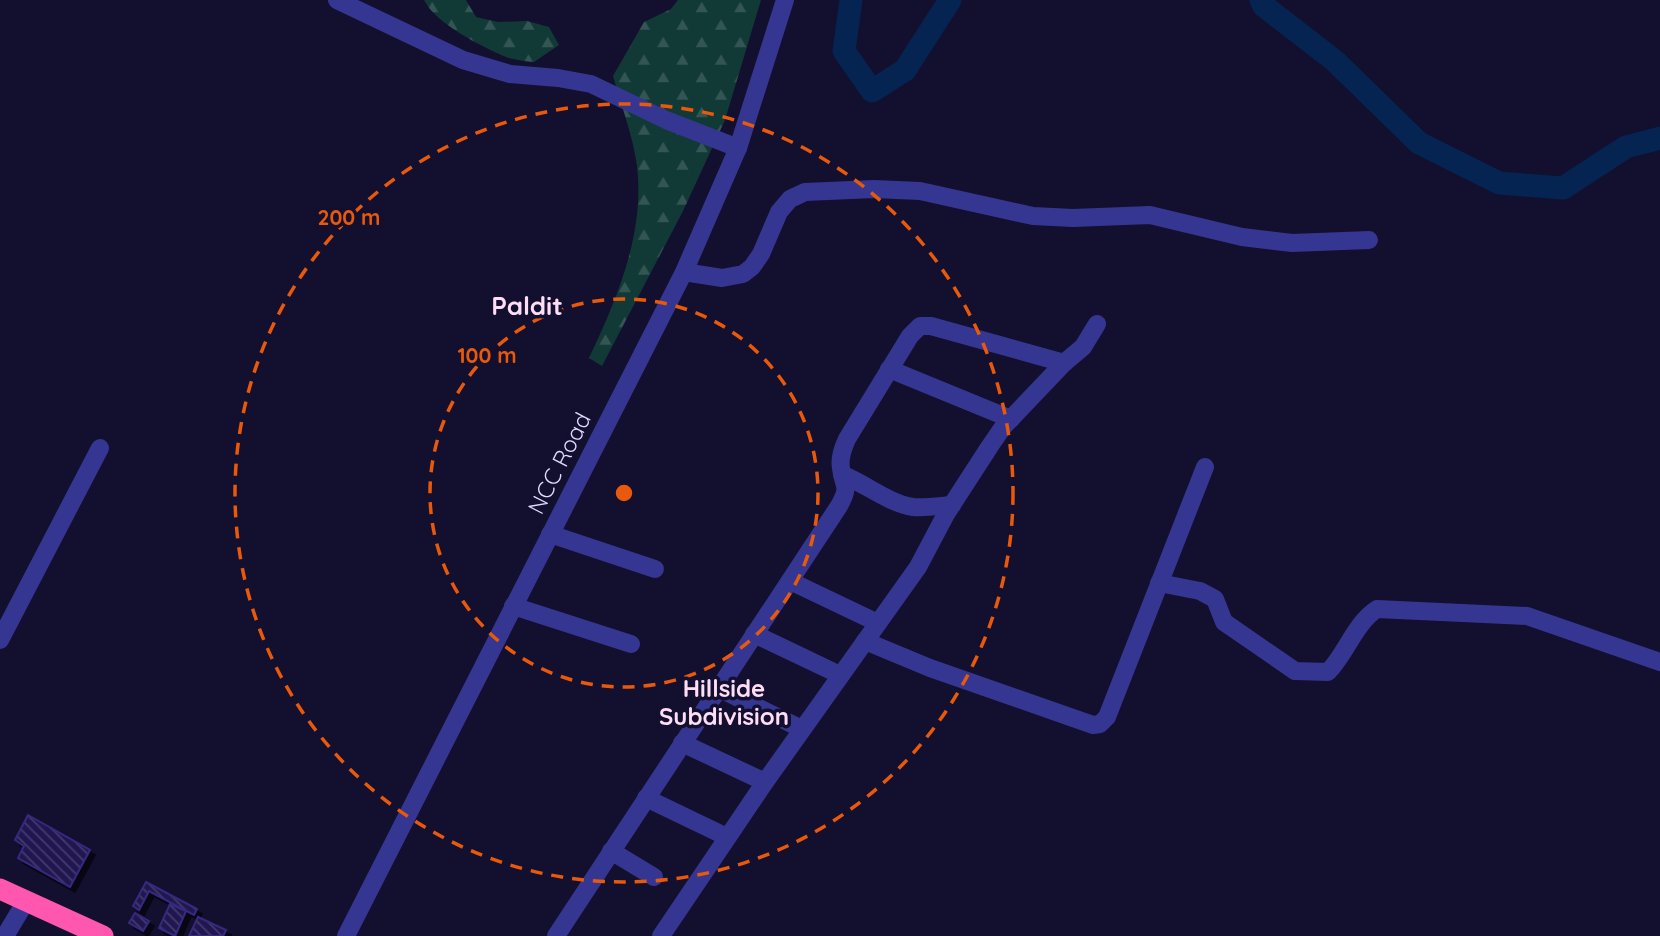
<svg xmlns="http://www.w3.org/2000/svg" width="1660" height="936" viewBox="0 0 1660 936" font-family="Quicksand,sans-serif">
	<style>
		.forest { fill: url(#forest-firs) }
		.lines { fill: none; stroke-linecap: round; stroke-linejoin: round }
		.river { stroke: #052451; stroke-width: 23 }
		.building { fill: url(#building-back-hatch); stroke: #36297f; stroke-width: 2; filter: url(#shadow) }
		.minor { stroke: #353691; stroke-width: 18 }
		.highway { stroke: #ff57b0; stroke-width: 21 }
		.ring { fill: none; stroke: #e8590c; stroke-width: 3.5; stroke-dasharray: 12 9 }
		.labels { text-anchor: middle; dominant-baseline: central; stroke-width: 7; stroke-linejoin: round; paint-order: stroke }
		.street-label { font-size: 23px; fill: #dedcff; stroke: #130f2e }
		.neighbourhood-label { font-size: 24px; font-weight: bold; fill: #ffdef5; stroke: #130f2e }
		.quarter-label { font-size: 26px; font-weight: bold; fill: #ffdef5; stroke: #130f2e }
		.centre { fill: #e8590c; stroke: #130f2e; stroke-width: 3.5 }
		.ring-label { font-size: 21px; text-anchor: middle; font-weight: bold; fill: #e8590c; stroke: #130f2e; stroke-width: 7; stroke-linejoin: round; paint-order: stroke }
	</style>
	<defs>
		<pattern id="forest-firs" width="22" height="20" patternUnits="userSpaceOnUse" patternTransform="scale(1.75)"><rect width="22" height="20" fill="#113935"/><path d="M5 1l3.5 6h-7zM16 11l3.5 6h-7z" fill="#335553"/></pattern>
		<pattern id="building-back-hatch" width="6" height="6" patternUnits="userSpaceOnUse" patternTransform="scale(1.75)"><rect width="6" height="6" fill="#221951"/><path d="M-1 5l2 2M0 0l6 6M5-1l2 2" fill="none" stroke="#423a6b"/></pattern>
		<filter id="shadow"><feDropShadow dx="5" dy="5" stdDeviation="0" flood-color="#0009"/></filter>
	</defs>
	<rect width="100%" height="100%" fill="#130f2e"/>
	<!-- forest -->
	<g class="forest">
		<path d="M424 0H466L476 17 498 22 527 21 549 27 559 45 534 62C525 61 515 60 506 57 482 47 435 23 424 0Z"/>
		<path d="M678 0H761L725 120 683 211 602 366 589 358C617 299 645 233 637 166 633 136 621 105 613 76L644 22 671 9Z"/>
	</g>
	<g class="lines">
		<!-- river -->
		<g class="river">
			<polyline points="851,0 844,51 872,91 905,70 950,0"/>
			<polyline points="1261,0 1264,6 1335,61 1419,143 1499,183 1563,188 1626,147 1660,138"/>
		</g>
	</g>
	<!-- building -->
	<g class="building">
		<polygon points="28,815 90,850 70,887 18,858 24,846 15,840"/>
		<polygon points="146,882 197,909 194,915 149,891 139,910 133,906"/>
		<polygon points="170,904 186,911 175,936 159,928"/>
		<polygon points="135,913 149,921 143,931 129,923"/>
		<polygon points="198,917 226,930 223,936 189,936"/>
	</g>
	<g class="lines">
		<!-- minor -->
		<g class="minor">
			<polyline points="337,0 463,60 510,74 558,78 591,84 666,120 738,148"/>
			<polyline points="684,272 722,278 743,274 752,267 761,254 779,212 790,199 805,192 874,189 920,191 1033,216 1073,218 1150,215 1242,237 1292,243 1369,240"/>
			<polyline points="889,369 1011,419"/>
			<path d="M843 475C866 484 888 503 913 507 925 508 939 506 952 505"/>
			<polyline points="550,534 655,569"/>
			<polyline points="790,581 878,623"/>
			<path d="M1159 583 1200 591 1215 599 1224 622 1295 671 1328 672C1346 654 1355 623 1377 609L1527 616 1660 662"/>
			<polyline points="513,606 631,644"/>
			<polyline points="754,634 840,675"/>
			<polyline points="0,640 100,448"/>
			<polyline points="865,641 930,668 1093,725 1100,724 1107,717 1205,467"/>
			<polyline points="718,688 802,729"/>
			<polyline points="682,743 765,782"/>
			<polyline points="646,798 727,837"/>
			<polyline points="611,851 654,877"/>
			<polyline points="8,931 26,901"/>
			<polyline points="346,936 684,272 738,148 785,0"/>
			<path d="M556 936 839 506C851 484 843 488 841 468 839 458 843 448 847 439L910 336 920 326H931L1064 363"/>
			<polyline points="661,936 765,782 918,567 946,514 990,446 1003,427 1064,363 1083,347 1097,324"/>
		</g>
		<!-- highway -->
		<polyline class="highway" points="0,889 103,936"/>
	</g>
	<!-- distance rings -->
	<g class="ring">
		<circle cx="624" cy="493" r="194"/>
		<circle cx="624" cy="493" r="389"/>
	</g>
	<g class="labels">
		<!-- street labels -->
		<g class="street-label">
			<text transform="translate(559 463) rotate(-63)">NCC Road</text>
		</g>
		<!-- neighbourhood labels -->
		<g class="neighbourhood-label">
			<text x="724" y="688">Hillside<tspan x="724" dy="28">Subdivision</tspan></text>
		</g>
		<!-- quarter labels -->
		<g class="quarter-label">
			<text x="527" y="305">Paldit</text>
		</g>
	</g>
	<circle cx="624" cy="493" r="10" class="centre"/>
	<g class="ring-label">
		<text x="349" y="225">200 m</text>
		<text x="487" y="363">100 m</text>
	</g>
</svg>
